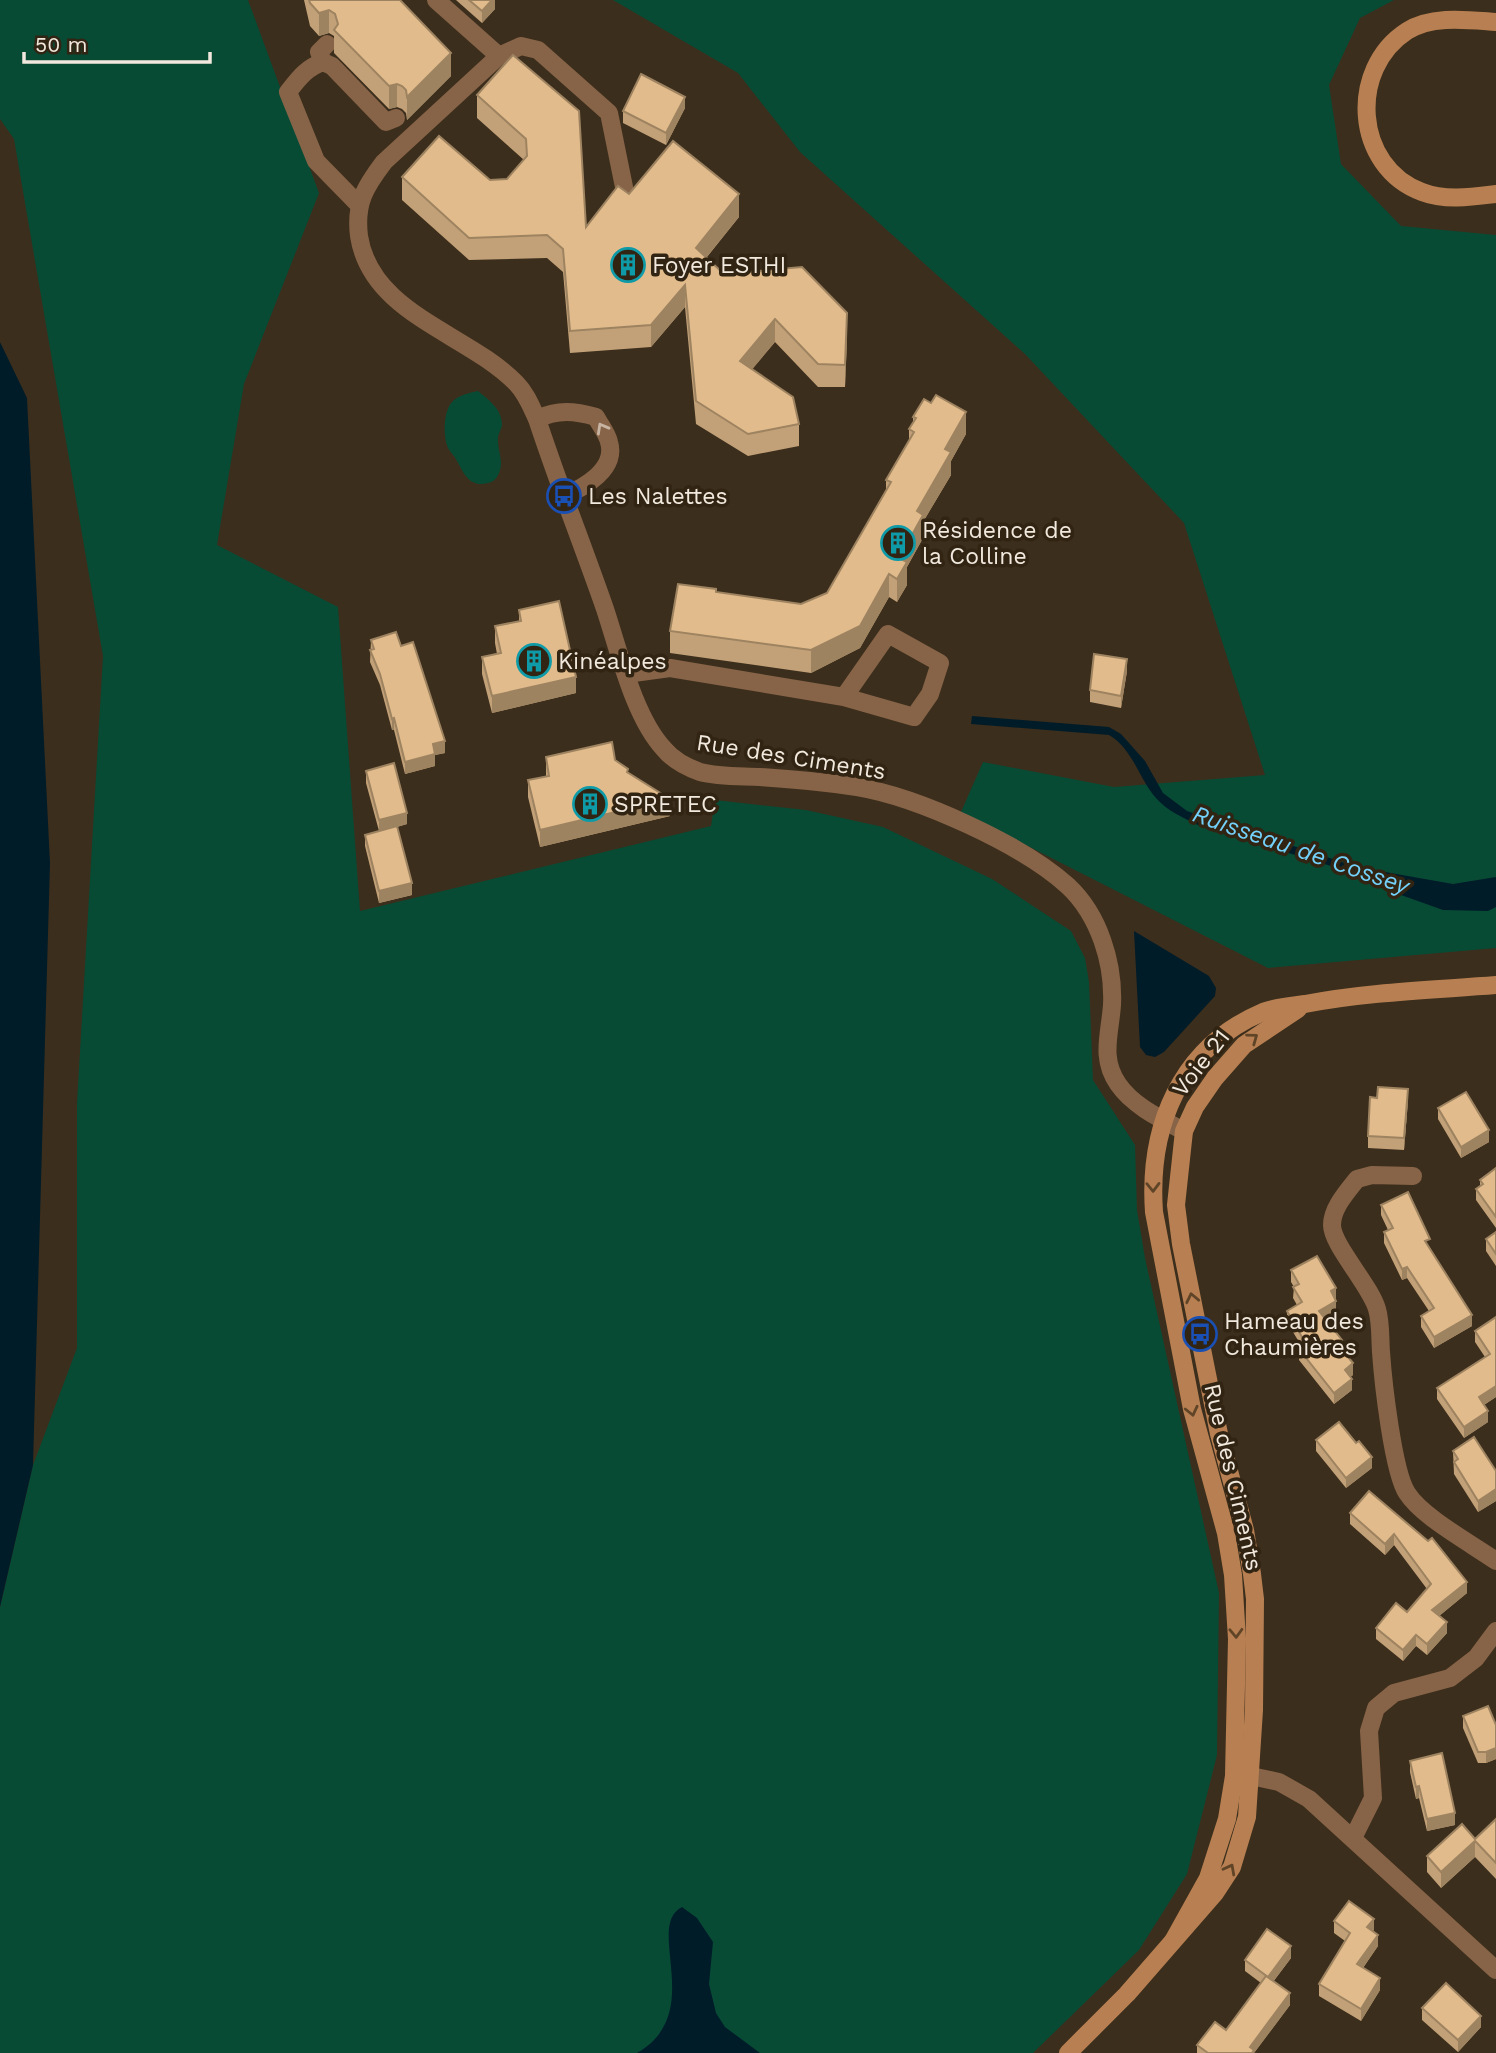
<svg xmlns="http://www.w3.org/2000/svg" width="1496" height="2053" viewBox="0 0 1496 2053" font-family="'Work Sans',sans-serif">
	<style>
		.green { fill: #084b35 }
		.water { fill: #001c29 }
		.lines { fill: none; stroke-linecap: round; stroke-linejoin: round }
		.street { stroke: #876448; stroke-width: 18 }
		.secondary { stroke: #b88052; stroke-width: 18 }
		.wall { fill: #c2a178 }
		.shaded-wall { fill: #9e8361 }
		.building { fill: #e1bb8b; stroke: #9e8361; stroke-width: 2 }
		.oneway { stroke: #c7b4a2 }
		.oneway2 { stroke: #604428 }
		.labels { text-anchor: middle; dominant-baseline: central; stroke-width: 7; stroke-linejoin: round; paint-order: stroke }
		.poi-label { font-size: 23px; fill: #f2e9de; stroke: #312412; text-anchor: start }
		.street-label { font-size: 23px; fill: #f2e9de; stroke: #312412 }
		.water-label { font-size: 24px; font-style: italic; fill: #73d1fa; stroke: #312412 }
	</style>
	<rect width="100%" height="100%" fill="#3c2e1c"/>
	<!-- green -->
	<g class="green">
		<polygon points="0,0 248,0 319,193 244,384 217,545 338,607 360,911 711,826 715,800 806,810 883,827 992,879 1071,931 1085,958 1089,982 1093,1080 1135,1145 1137,1210 1145,1258 1219,1593 1217,1755 1187,1874 1139,1950 1033,2053 0,2053 0,1607 33,1465 77,1348 77,1103 103,656 14,139 0,119"/>
		<polygon points="613,0 1394,0 1360,18 1329,85 1341,164 1401,226 1496,235 1496,948 1268,968 961,812 983,762 1114,787 1265,775 1184,523 1025,354 800,152 738,73"/>
		<path d="M478 391C489 400 502 409 502 425 501 431 497 435 498 441 498 452 504 462 499 473 497 478 494 482 488 483 470 488 464 474 457 461 455 456 450 452 448 448 443 436 443 410 453 401 459 395 469 393 478 391Z"/>
	</g>
	<!-- water -->
	<g class="water">
		<polygon points="0,342 27,398 50,863 33,1465 0,1607"/>
		<path d="M972 716 1109 727 1121 734 1145 761 1163 793 1187 811 1357 867 1453 884 1496 877V907L1488 911 1443 910 1387 890 1331 866 1198 825C1184 818 1167 811 1156 798 1139 779 1133 749 1109 735L971 724Z"/>
		<polygon points="1134,931 1209,976 1216,988 1215,996 1164,1052 1155,1057 1146,1055 1140,1047"/>
		<path d="M682 1907 697 1918 713 1942 709 1984 716 2013 725 2027 760 2053H637C707 2013 644 1926 682 1907Z"/>
	</g>
	<g class="lines">
		<!-- street -->
		<g class="street">
			<polyline points="436,0 499,56"/>
			<polyline points="323,62 319,52 327,44"/>
			<path d="M624 187 609 113 538 50 521 46 499 56 384 162C365 187 355 203 359 236 371 314 467 333 516 383 526 393 531 406 537 419 558 483 583 546 605 609 619 651 634 717 664 749 673 760 686 767 700 772 719 777 741 776 760 777 792 779 825 782 857 787 918 797 1023 845 1068 886 1099 915 1114 963 1112 1005 1110 1034 1100 1058 1118 1084 1133 1106 1161 1119 1184 1131"/>
			<path d="M359 205 316 161 288 92C299 78 306 68 323 62L332 66 386 122 396 118"/>
			<path d="M537 419C558 409 575 411 596 417 600 425 607 433 609 442 617 469 585 487 564 496"/>
			<polyline points="626,674 670,668 844,697 914,717 930,694 940,663 888,634 844,697"/>
			<path d="M1413 1176 1372 1175 1357 1179C1347 1192 1332 1208 1332 1225 1332 1245 1370 1285 1377 1309 1381 1322 1380 1339 1381 1352 1383 1381 1393 1472 1407 1493 1422 1517 1472 1544 1496 1561"/>
			<polyline points="1251,1776 1279,1782 1309,1799 1496,1970"/>
			<polyline points="1353,1838 1373,1798 1369,1731 1376,1708 1394,1693 1450,1678 1476,1658 1496,1631"/>
		</g>
		<!-- secondary -->
		<g class="secondary">
			<path d="M1496 22C1468 20 1432 15 1407 31 1348 69 1354 167 1422 192 1445 201 1472 197 1496 194"/>
			<path d="M1173 1941 1208 1878 1227 1819 1234 1776 1237 1639 1233 1575 1226 1533 1192 1409 1154 1212C1148 1127 1180 1047 1263 1012 1276 1007 1291 1006 1305 1004 1367 992 1432 990 1496 985"/>
			<polyline points="1068,2053 1127,1994 1215,1893 1232,1867 1247,1817 1254,1710 1255,1599 1252,1574 1245,1530 1219,1434 1181,1244 1176,1205 1184,1131 1195,1107 1215,1078 1244,1045 1298,1009"/>
		</g>
	</g>
	<!-- wall -->
	<g class="wall">
		<polygon points="304,0 400,0 451,76 407,120 406,113 402,109 397,107 389,109 334,53 334,36 329,33 319,36 310,26"/>
		<polygon points="456,0 495,0 495,9 482,23"/>
		<polygon points="513,55 586,227 629,194 739,217 707,257 724,274 847,336 845,387 818,387 775,342 752,369 799,424 799,446 748,456 696,424 685,307 651,347 570,353 563,272 547,258 469,260 402,200 402,177 490,180 507,179 524,160 477,118 477,95"/>
		<polygon points="685,108 666,145 623,123 623,111"/>
		<polygon points="913,417 966,434 951,461 951,475 923,522 923,538 907,567 907,585 897,602 889,597 860,648 811,673 670,653 670,631 716,592 801,604 827,593 886,491 886,480 909,440 909,429 913,423"/>
		<polygon points="519,610 576,693 492,713 482,674 482,657 497,654 495,643 495,626 519,621"/>
		<polygon points="371,640 401,646 445,753 435,755 435,766 405,774 394,730 392,730 380,685 370,662"/>
		<polygon points="1127,671 1121,708 1090,702 1090,690"/>
		<polygon points="546,757 615,760 670,816 540,847 528,797 528,780 546,776"/>
		<polygon points="366,771 407,824 397,827 412,895 379,903 365,846 365,835 379,831 366,783"/>
		<polygon points="1408,1100 1404,1150 1368,1148 1368,1136"/>
		<polygon points="1438,1108 1489,1142 1461,1158 1438,1119"/>
		<polygon points="1496,1168 1496,1228 1476,1200 1476,1189 1480,1186 1480,1180"/>
		<polygon points="1381,1205 1430,1248 1472,1326 1434,1348 1421,1327 1421,1316 1429,1311 1407,1278 1402,1280 1384,1243 1384,1232 1388,1230 1381,1215"/>
		<polygon points="1496,1232 1496,1266 1486,1251 1486,1239"/>
		<polygon points="1291,1270 1336,1299 1336,1312 1325,1319 1342,1349 1353,1375 1350,1377 1352,1390 1334,1404 1299,1360 1299,1349 1302,1347 1287,1322 1287,1311 1297,1305 1293,1298 1294,1287 1291,1282"/>
		<polygon points="1496,1317 1496,1397 1484,1405 1488,1422 1464,1438 1437,1399 1437,1388 1485,1357 1475,1342 1475,1331"/>
		<polygon points="1316,1440 1372,1468 1346,1488 1316,1451"/>
		<polygon points="1453,1451 1496,1471 1496,1501 1478,1512 1454,1474"/>
		<polygon points="1369,1491 1467,1593 1439,1616 1447,1633 1427,1655 1416,1646 1403,1661 1376,1639 1376,1628 1407,1612 1427,1589 1394,1545 1385,1555 1350,1524 1350,1513"/>
		<polygon points="1463,1716 1496,1725 1496,1759 1486,1763 1478,1763 1463,1728"/>
		<polygon points="1410,1761 1455,1825 1427,1831 1419,1798 1416,1799 1410,1772"/>
		<polygon points="1496,1819 1496,1879 1475,1857 1441,1888 1427,1872 1427,1856 1475,1839"/>
		<polygon points="1334,1921 1373,1931 1378,1946 1363,1968 1380,1990 1361,2021 1319,1996 1319,1984 1345,1941 1334,1933"/>
		<polygon points="1291,1958 1273,1982 1290,2005 1254,2053 1197,2053 1197,2045 1226,2030 1261,1983 1245,1971 1245,1960"/>
		<polygon points="1422,2008 1481,2027 1458,2052 1422,2020"/>
	</g>
	<!-- shaded-wall -->
	<g class="shaded-wall">
		<polygon points="492,0 495,0 495,9 482,23 482,11"/>
		<polygon points="329,10 329,33 319,36 319,13"/>
		<polygon points="451,53 451,76 407,120 407,97"/>
		<polygon points="397,84 397,107 389,109 389,86"/>
		<polygon points="685,97 685,108 666,145 666,133"/>
		<polygon points="739,194 739,217 696,270 696,248"/>
		<polygon points="685,285 685,307 651,347 651,325"/>
		<polygon points="847,313 847,336 845,387 845,365"/>
		<polygon points="775,319 775,342 740,384 740,361"/>
		<polygon points="966,412 966,434 951,461 951,475 923,522 923,538 907,567 907,585 897,602 897,579 899,558 917,511 945,449"/>
		<polygon points="889,574 889,597 860,648 811,673 811,650"/>
		<polygon points="1127,659 1127,671 1121,708 1121,696"/>
		<polygon points="576,677 576,693 492,713 492,696"/>
		<polygon points="394,718 394,730 392,730 392,719"/>
		<polygon points="445,741 445,753 435,755 435,766 405,774 405,762 433,744"/>
		<polygon points="670,799 670,816 540,847 540,830"/>
		<polygon points="407,813 407,824 379,832 379,820"/>
		<polygon points="412,883 412,895 379,903 379,891"/>
		<polygon points="1408,1089 1408,1100 1404,1150 1404,1138"/>
		<polygon points="1489,1130 1489,1142 1461,1158 1461,1147"/>
		<polygon points="1407,1267 1407,1278 1402,1280 1402,1269"/>
		<polygon points="1336,1288 1336,1299 1331,1302 1331,1291"/>
		<polygon points="1336,1301 1336,1312 1319,1322 1319,1311"/>
		<polygon points="1472,1315 1472,1326 1434,1348 1434,1337"/>
		<polygon points="1353,1363 1353,1375 1345,1381 1345,1370"/>
		<polygon points="1352,1379 1352,1390 1334,1404 1334,1393"/>
		<polygon points="1496,1386 1496,1397 1479,1408 1479,1397"/>
		<polygon points="1488,1411 1488,1422 1464,1438 1464,1427"/>
		<polygon points="1372,1457 1372,1468 1346,1488 1346,1478"/>
		<polygon points="1496,1489 1496,1501 1478,1512 1478,1501"/>
		<polygon points="1394,1534 1394,1545 1385,1555 1385,1544"/>
		<polygon points="1467,1582 1467,1593 1432,1622 1432,1610"/>
		<polygon points="1447,1622 1447,1633 1427,1655 1427,1644"/>
		<polygon points="1416,1635 1416,1646 1403,1661 1403,1650"/>
		<polygon points="1496,1748 1496,1759 1486,1763 1486,1752"/>
		<polygon points="1419,1786 1419,1798 1416,1799 1416,1787"/>
		<polygon points="1455,1813 1455,1825 1427,1831 1427,1819"/>
		<polygon points="1475,1841 1475,1857 1441,1888 1441,1872"/>
		<polygon points="1374,1919 1374,1931 1367,1927"/>
		<polygon points="1378,1935 1378,1946 1357,1976 1357,1964"/>
		<polygon points="1291,1946 1291,1958 1268,1988 1268,1977"/>
		<polygon points="1380,1978 1380,1990 1361,2021 1361,2009"/>
		<polygon points="1290,1993 1290,2005 1254,2053 1250,2053 1250,2047"/>
		<polygon points="1481,2016 1481,2027 1458,2052 1458,2040"/>
	</g>
	<!-- building -->
	<g class="building">
		<polygon points="309,0 400,0 451,53 407,97 406,90 402,86 397,84 389,86 334,30 338,24 335,14 329,10 319,13 310,3"/>
		<polygon points="469,0 492,0 482,11"/>
		<polygon points="513,55 579,111 586,227 618,186 629,194 673,141 739,194 696,248 724,274 802,267 847,313 845,365 818,364 775,319 740,361 793,397 799,424 748,434 696,401 685,285 651,325 570,331 563,249 547,235 469,238 402,177 439,136 490,180 507,179 527,156 526,139 477,95"/>
		<polygon points="641,74 685,97 666,133 623,111"/>
		<polygon points="936,395 966,412 945,449 951,452 917,511 923,515 899,558 907,562 897,579 889,574 860,626 811,650 670,631 678,584 716,589 716,592 801,604 827,593 891,482 886,480 914,432 909,429 916,418 913,417 924,399 931,403"/>
		<polygon points="559,601 576,677 492,696 482,657 501,653 495,626 521,621 519,610"/>
		<polygon points="396,632 401,646 413,642 445,741 433,744 435,754 405,762 394,718 392,719 380,674 370,650 374,649 371,640"/>
		<polygon points="1094,654 1127,659 1121,696 1090,690"/>
		<polygon points="612,742 615,760 628,769 627,772 670,799 540,830 528,780 549,776 546,757"/>
		<polygon points="394,763 407,813 379,820 366,771"/>
		<polygon points="397,826 412,883 379,891 365,835"/>
		<polygon points="1378,1087 1408,1089 1404,1138 1368,1136 1370,1097 1377,1098"/>
		<polygon points="1466,1092 1489,1130 1461,1147 1438,1108"/>
		<polygon points="1496,1168 1496,1217 1476,1189 1483,1184 1480,1180"/>
		<polygon points="1408,1192 1430,1239 1425,1241 1472,1315 1434,1337 1421,1316 1434,1308 1407,1267 1402,1269 1384,1232 1393,1228 1381,1205"/>
		<polygon points="1496,1232 1496,1254 1486,1239"/>
		<polygon points="1317,1256 1336,1288 1331,1291 1336,1301 1319,1311 1342,1340 1337,1344 1353,1363 1345,1370 1352,1379 1334,1393 1299,1349 1306,1344 1287,1311 1302,1302 1293,1287 1299,1284 1291,1270"/>
		<polygon points="1496,1317 1496,1386 1479,1397 1488,1411 1464,1427 1437,1388 1490,1354 1475,1331"/>
		<polygon points="1339,1422 1356,1443 1359,1441 1372,1457 1346,1478 1316,1440"/>
		<polygon points="1474,1437 1496,1471 1496,1489 1478,1501 1454,1462 1458,1459 1453,1451"/>
		<polygon points="1369,1491 1428,1541 1432,1538 1467,1582 1432,1610 1447,1622 1427,1644 1416,1635 1403,1650 1376,1628 1396,1603 1407,1612 1431,1584 1394,1534 1385,1544 1350,1513"/>
		<polygon points="1488,1706 1496,1725 1496,1748 1486,1752 1478,1752 1463,1716"/>
		<polygon points="1442,1753 1455,1813 1427,1819 1419,1786 1416,1787 1410,1761"/>
		<polygon points="1496,1819 1496,1863 1475,1841 1441,1872 1427,1856 1462,1824 1475,1839"/>
		<polygon points="1349,1901 1374,1919 1367,1927 1378,1935 1357,1964 1380,1978 1361,2009 1319,1984 1350,1933 1334,1921"/>
		<polygon points="1267,1929 1291,1946 1268,1977 1245,1960"/>
		<polygon points="1266,1976 1290,1993 1250,2047 1254,2050 1252,2053 1208,2053 1197,2045 1215,2022 1226,2030"/>
		<polygon points="1446,1983 1481,2016 1458,2040 1422,2008"/>
	</g>
	<!-- one-way arrows -->
	<defs><path id="oneway-chevron" d="M-2-3.5L2.5 0L-2 3.5" fill="none" stroke-width="1.6" stroke-linecap="round" stroke-linejoin="round" transform="scale(1.75)"/></defs>
	<use class="oneway" href="#oneway-chevron" transform="translate(602 428) rotate(-119)"/>
	<g class="oneway2">
		<use href="#oneway-chevron" transform="translate(1253 1038) rotate(-36)"/>
		<use href="#oneway-chevron" transform="translate(1153 1187) rotate(89)"/>
		<use href="#oneway-chevron" transform="translate(1192 1298) rotate(-102)"/>
		<use href="#oneway-chevron" transform="translate(1192 1411) rotate(77)"/>
		<use href="#oneway-chevron" transform="translate(1236 1633) rotate(88)"/>
		<use href="#oneway-chevron" transform="translate(1230 1869) rotate(-62)"/>
	</g>
	<!-- icons -->
	<defs>
		<g id="building-ring" transform="scale(1.75)"><circle r="9.5" fill="#312412" stroke="#0f9aa8" stroke-width="1.5"/><path d="M-4-6H4V6H1V3H-1V6H-4ZM-2.5-4.3h1.7v1.8h-1.7ZM.8-4.3h1.7v1.8H.8ZM-2.5-1h1.7V.8h-1.7ZM.8-1h1.7V.8H.8Z" fill="#0f9aa8"/></g>
		<g id="bus-ring" transform="scale(1.75)"><circle r="9.5" fill="#312412" stroke="#1a4fb4" stroke-width="1.5"/><path d="M-5-6H5V4H4V6H2V4H-2V6H-4V4H-5ZM-3.5-4V0h7V-4ZM-3.5 1.2v1.5H-2V1.2ZM2 1.2v1.5H3.5V1.2Z" fill="#1a4fb4"/></g>
	</defs>
	<g fill-rule="evenodd">
		<use href="#building-ring" x="628" y="265"/>
		<use href="#bus-ring" x="564" y="496"/>
		<use href="#building-ring" x="898" y="543"/>
		<use href="#building-ring" x="534" y="661"/>
		<use href="#building-ring" x="590" y="804"/>
		<use href="#bus-ring" x="1200" y="1334"/>
	</g>
	<g class="labels">
		<!-- poi labels -->
		<g class="poi-label">
			<text x="652" y="265">Foyer ESTHI</text>
			<text x="588" y="496">Les Nalettes</text>
			<text x="922" y="530">Résidence de<tspan x="922" dy="26">la Colline</tspan></text>
			<text x="558" y="661">Kinéalpes</text>
			<text x="614" y="804">SPRETEC</text>
			<text x="1224" y="1321">Hameau des<tspan x="1224" dy="26">Chaumières</tspan></text>
		</g>
		<!-- street labels -->
		<g class="street-label">
			<text transform="translate(791 757) rotate(9)">Rue des Ciments</text>
			<text transform="translate(1201 1063) rotate(-52)">Voie 21</text>
			<text transform="translate(1233 1477) rotate(77)">Rue des Ciments</text>
		</g>
		<!-- water labels -->
		<g class="water-label">
			<text transform="translate(1301 850) rotate(19)">Ruisseau de Cossey</text>
		</g>
	</g>
	<!-- scale -->
	<path d="M24 52v10h186v-10" fill="none" stroke="#f2e9de" stroke-width="3.5"/>
	<text x="35" y="52" font-size="21" fill="#f2e9de" stroke="#312412" stroke-width="5" paint-order="stroke">50 m</text>
</svg>
